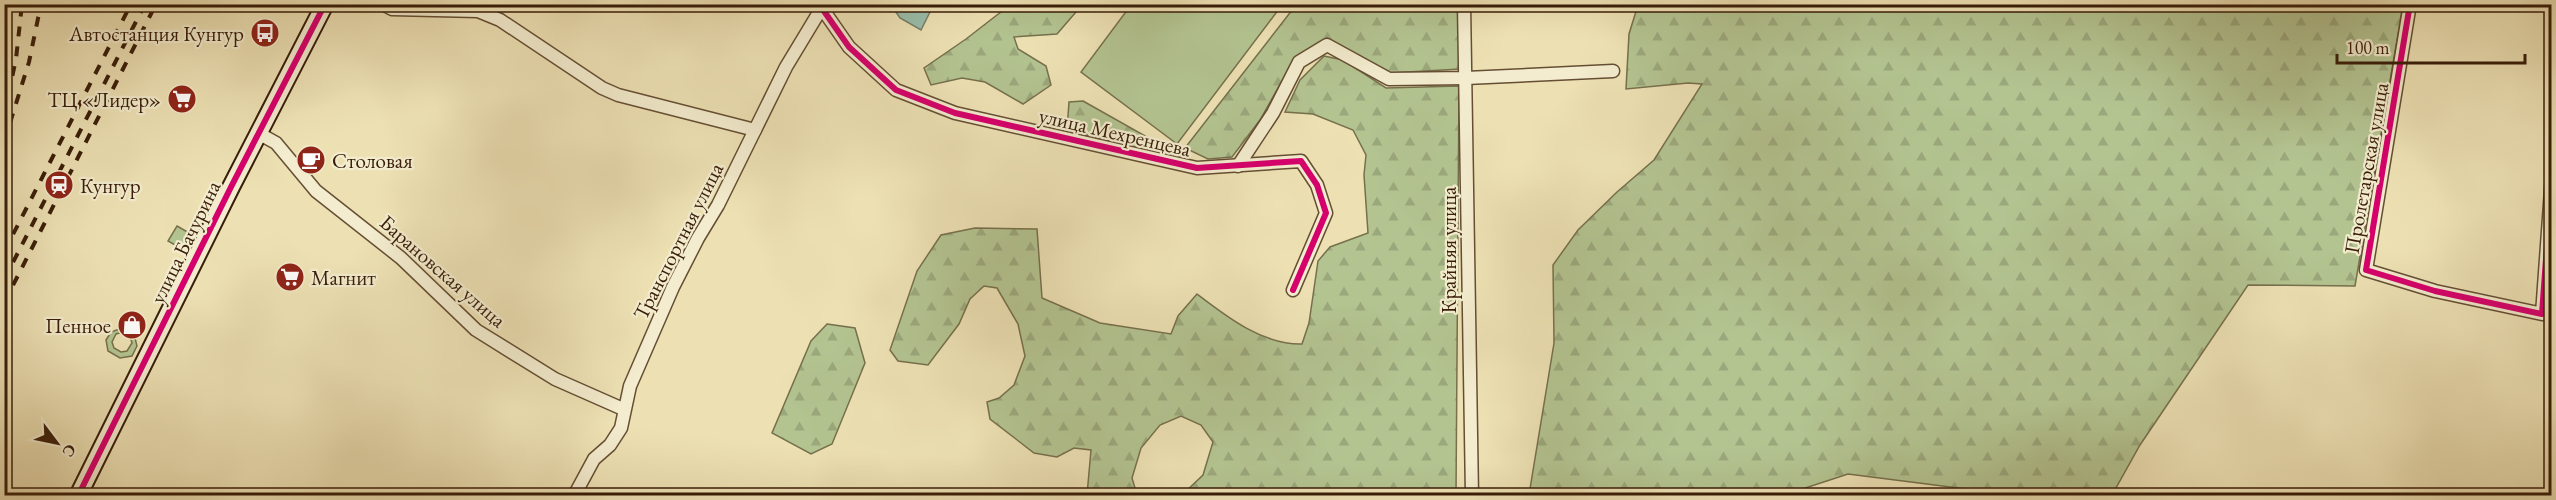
<svg xmlns="http://www.w3.org/2000/svg" width="2556" height="500" viewBox="0 0 2556 500" font-family="'EB Garamond',serif">
	<style>
		.green { fill: #b3c491; stroke: #76704c; stroke-width: 1.5; fill-rule: evenodd }
		.forest { fill: url(#forest-firs); stroke: #76704c; stroke-width: 1.5 }
		.water { fill: #99beab; stroke: #727e6a; stroke-width: 1.5 }
		.lines { fill: none; stroke-linecap: round; stroke-linejoin: round }
		.street-casing { stroke: #654e33; stroke-width: 15 }
		.secondary-casing { stroke: #381d08; stroke-width: 20 }
		.street { stroke: #f3ecce; stroke-width: 12 }
		.secondary { stroke: #f3ecce; stroke-width: 16 }
		.rail { stroke: #381d08; stroke-width: 4; stroke-dasharray: 10 10; stroke-linecap: butt }
		.cycleway-casing { stroke: #f3ecce; stroke-width: 10 }
		.cycleway { stroke: #d6006c; stroke-width: 6 }
		.labels { text-anchor: middle; dominant-baseline: central; stroke-width: 4.5; stroke-linejoin: round; paint-order: stroke }
		.poi-label { font-size: 21px; fill: #381d08; stroke: #f3ecce; text-anchor: end }
		.street-label { font-size: 21px; fill: #381d08; stroke: #f3ecce }
	</style>
	<defs>
		<pattern id="forest-firs" width="22" height="20" patternUnits="userSpaceOnUse" patternTransform="scale(1.5)"><rect width="22" height="20" fill="#b3c491"/><path d="M5 1l3.5 6h-7zM16 11l3.5 6h-7z" fill="#9ba87c"/></pattern>
	</defs>
	<rect width="100%" height="100%" fill="#ede1b4"/>
	<filter id="stains"><feTurbulence type="fractalNoise" baseFrequency=".00333" numOctaves="4"/><feColorMatrix values="0 0 0 0 .2 0 0 0 0 .09 0 0 0 0 .02 0 0 0 .5 -.17"/></filter>
	<radialGradient id="worn" r=".72"><stop offset=".6" stop-color="#630" stop-opacity="0"/><stop offset="1" stop-color="#630" stop-opacity=".3"/></radialGradient>
	<!-- green -->
	<g class="green">
		<polygon points="1131,5 1131,4 1282,5 1177,144 1081,72"/>
		<polygon points="177,226 191,234 182,249 168,241"/>
		<path d="M122 328 134 334 137 346 132 356 120 358 108 351 106 340 111 332ZM123 332 130 336 132 343 127 351 121 352 114 348 112 342 116 334Z"/>
	</g>
	<!-- forest -->
	<g class="forest">
		<polygon points="1010,5 1082,5 1057,34 1014,37 1018,49 1046,66 1051,85 1023,104 985,82 962,78 931,85 924,68 966,39"/>
		<polygon points="1296,5 1458,5 1460,69 1390,73 1327,38 1295,58 1260,120 1232,157 1208,159 1185,148"/>
		<polygon points="1638,5 2403,5 2355,286 2248,285 2140,445 2112,495 1986,495 1966,489 1848,474 1784,495 1529,495 1554,343 1553,265 1578,230 1617,192 1654,160 1702,84 1688,83 1626,89 1629,34"/>
		<path d="M1324 56 1343 60 1386 88 1459 86 1456 495H1182L1203 475 1213 442 1201 425 1181 416 1160 425 1141 448 1132 478 1137 495H1087L1091 450 1074 448 1057 457 1034 453 990 419 987 402 999 398 1014 385 1025 356 1018 324 997 288 984 286 970 299 959 324 928 365 898 361 890 350 917 271 941 235 975 228 1037 229 1042 298 1100 323 1171 334 1178 316 1197 294C1227 317 1263 345 1302 344L1309 323 1318 261 1330 247 1368 233 1364 175 1366 155 1353 130 1313 114 1285 112 1300 80Z"/>
		<polygon points="1083,101 1163,146 1160,154 1067,130 1069,102"/>
		<polygon points="827,324 855,328 865,363 832,444 811,454 772,433 811,341"/>
	</g>
	<!-- water -->
	<polygon class="water" points="891,5 946,5 930,12 921,30 900,18"/>
	<g class="lines">
		<!-- street casing -->
		<g class="street-casing">
			<g id="street">
				<polyline points="383,4 392,9 478,11 500,20 602,88 618,95 755,130"/>
				<polyline points="819,4 849,47 896,90 955,113 1197,168 1301,161 1317,185 1326,213 1293,290"/>
				<polyline points="1464,4 1472,496"/>
				<polyline points="2410,4 2366,270 2435,291 2542,314 2552,176"/>
				<polyline points="258,133 276,143 316,191 401,258 476,330 555,379 623,409"/>
				<polyline points="1238,166 1273,113 1299,62 1327,45 1389,79 1466,78 1613,71"/>
				<polyline points="574,496 594,459 610,445 621,428 630,386 673,287 698,238 718,205 786,67 821,9"/>
			</g>
		</g>
		<!-- secondary casing -->
		<g class="secondary-casing">
			<polyline id="secondary" points="78,496 231,187 325,4"/>
		</g>
		<!-- street -->
		<use href="#street" class="street"/>
		<!-- secondary -->
		<use href="#secondary" class="secondary"/>
		<!-- rail -->
		<g class="rail">
			<polyline points="4,115 16,59 22,4"/>
			<polyline points="4,142 29,62 41,4"/>
			<polyline points="4,252 131,4"/>
			<polyline points="4,280 145,4"/>
			<polyline points="4,303 156,4"/>
		</g>
		<!-- cycleway casing -->
		<g class="cycleway-casing">
			<g id="cycleway">
				<polyline points="819,4 849,47 896,90 955,113 1197,168 1301,161 1317,185 1326,213 1293,290"/>
				<polyline points="2410,4 2366,270 2435,291 2542,314 2552,176"/>
				<polyline points="78,496 231,187 325,4"/>
			</g>
		</g>
		<!-- cycleway -->
		<use href="#cycleway" class="cycleway"/>
	</g>
	<!-- icons -->
	<defs>
		<g id="bus-disc" transform="scale(1.5)"><circle r="9.5" fill="#8f2418" stroke="#f3ecce"/><path d="M-5-6H5V4H4V6H2V4H-2V6H-4V4H-5ZM-3.5-4V0h7V-4ZM-3.5 1.2v1.5H-2V1.2ZM2 1.2v1.5H3.5V1.2Z" fill="#fff"/></g>
		<g id="supermarket-disc" transform="scale(1.5)"><circle r="9.5" fill="#8f2418" stroke="#f3ecce"/><path d="M-6-5.5h2.5l.6 2H6L4.5 2H-2.5L-4.4-4H-6ZM-1.5 3.2a1.3 1.3 0 1 0 .1 0ZM3 3.2a1.3 1.3 0 1 0 .1 0Z" fill="#fff"/></g>
		<g id="cafe-disc" transform="scale(1.5)"><circle r="9.5" fill="#8f2418" stroke="#f3ecce"/><path d="M-5.5-4.5H6V0H3Q3 3.5 0 3.5H-2.5Q-5.5 3.5-5.5 0ZM3-3.2v2h1.7v-2ZM-6 4.5H4V6H-6Z" fill="#fff"/></g>
		<g id="station-disc" transform="scale(1.5)"><circle r="9.5" fill="#8f2418" stroke="#f3ecce"/><path d="M-3-6H3Q5-6 5-4V2Q5 4 3 4L4.5 6H3L1.5 4h-3L-3 6H-4.5L-3 4Q-5 4-5 2V-4Q-5-6-3-6ZM-3.5-4v3h7v-3ZM-3.5 1v1.5H-2V1ZM2 1v1.5H3.5V1Z" fill="#fff"/></g>
		<g id="shop-disc" transform="scale(1.5)"><circle r="9.5" fill="#8f2418" stroke="#f3ecce"/><path d="M-5-2.5h2.3a2.7 3.5 0 0 1 5.4 0H5L5.5 6h-11ZM-1.5-2.5h3a1.5 2.3 0 0 0-3 0Z" fill="#fff"/></g>
	</defs>
	<g fill-rule="evenodd">
		<use href="#bus-disc" x="265" y="33"/>
		<use href="#supermarket-disc" x="182" y="99"/>
		<use href="#cafe-disc" x="311" y="160"/>
		<use href="#station-disc" x="59" y="185"/>
		<use href="#supermarket-disc" x="290" y="277"/>
		<use href="#shop-disc" x="132" y="325"/>
	</g>
	<g class="labels">
		<!-- poi labels -->
		<g class="poi-label">
			<text x="244" y="33">Автостанция Кунгур</text>
			<text x="161" y="99">ТЦ «Лидер»</text>
			<text x="332" y="160" text-anchor="start">Столовая</text>
			<text x="80" y="185" text-anchor="start">Кунгур</text>
			<text x="311" y="277" text-anchor="start">Магнит</text>
			<text x="111" y="325">Пенное</text>
		</g>
		<!-- street labels -->
		<g class="street-label">
			<text transform="translate(1115 132) rotate(13)">улица Мехренцева</text>
			<text transform="translate(2366 168) rotate(-80)">Пролетарская улица</text>
			<text transform="translate(678 241) rotate(-63)">Транспортная улица</text>
			<text transform="translate(185 242) rotate(-64)">улица Бачурина</text>
			<text transform="translate(1448 250) rotate(-90)">Крайняя улица</text>
			<text transform="translate(443 271) rotate(41)">Барановская улица</text>
		</g>
	</g>
	<!-- margin -->
	<rect width="2556" height="500" fill="none" stroke="#ede1b4" stroke-width="24"/>
	<rect x="6" y="6" width="2544" height="488" fill="none" stroke="#381d08" stroke-width="3"/>
	<rect x="12" y="12" width="2532" height="476" fill="none" stroke="#381d08" stroke-width="1.5"/>
	<!-- north arrow -->
	<g transform="translate(57 443) rotate(122)" stroke="#f3ecce" stroke-width="4.5" paint-order="stroke">
	<path d="M0-4.5L10 22L0 15L-10 22Z" fill="#381d08"/>
	<text y="-9" font-size="16" font-weight="bold" text-anchor="middle" fill="#381d08">С</text>
	</g>
	<!-- scale -->
	<path d="M2337 54v9h188v-9" fill="none" stroke="#381d08" stroke-width="3"/>
	<text x="2346" y="54" font-size="18" fill="#381d08" stroke="#f3ecce" stroke-width="4.5" paint-order="stroke">100 m</text>
	<rect width="100%" height="100%" filter="url(#stains)"/>
	<rect width="100%" height="100%" fill="url(#worn)"/>
</svg>
